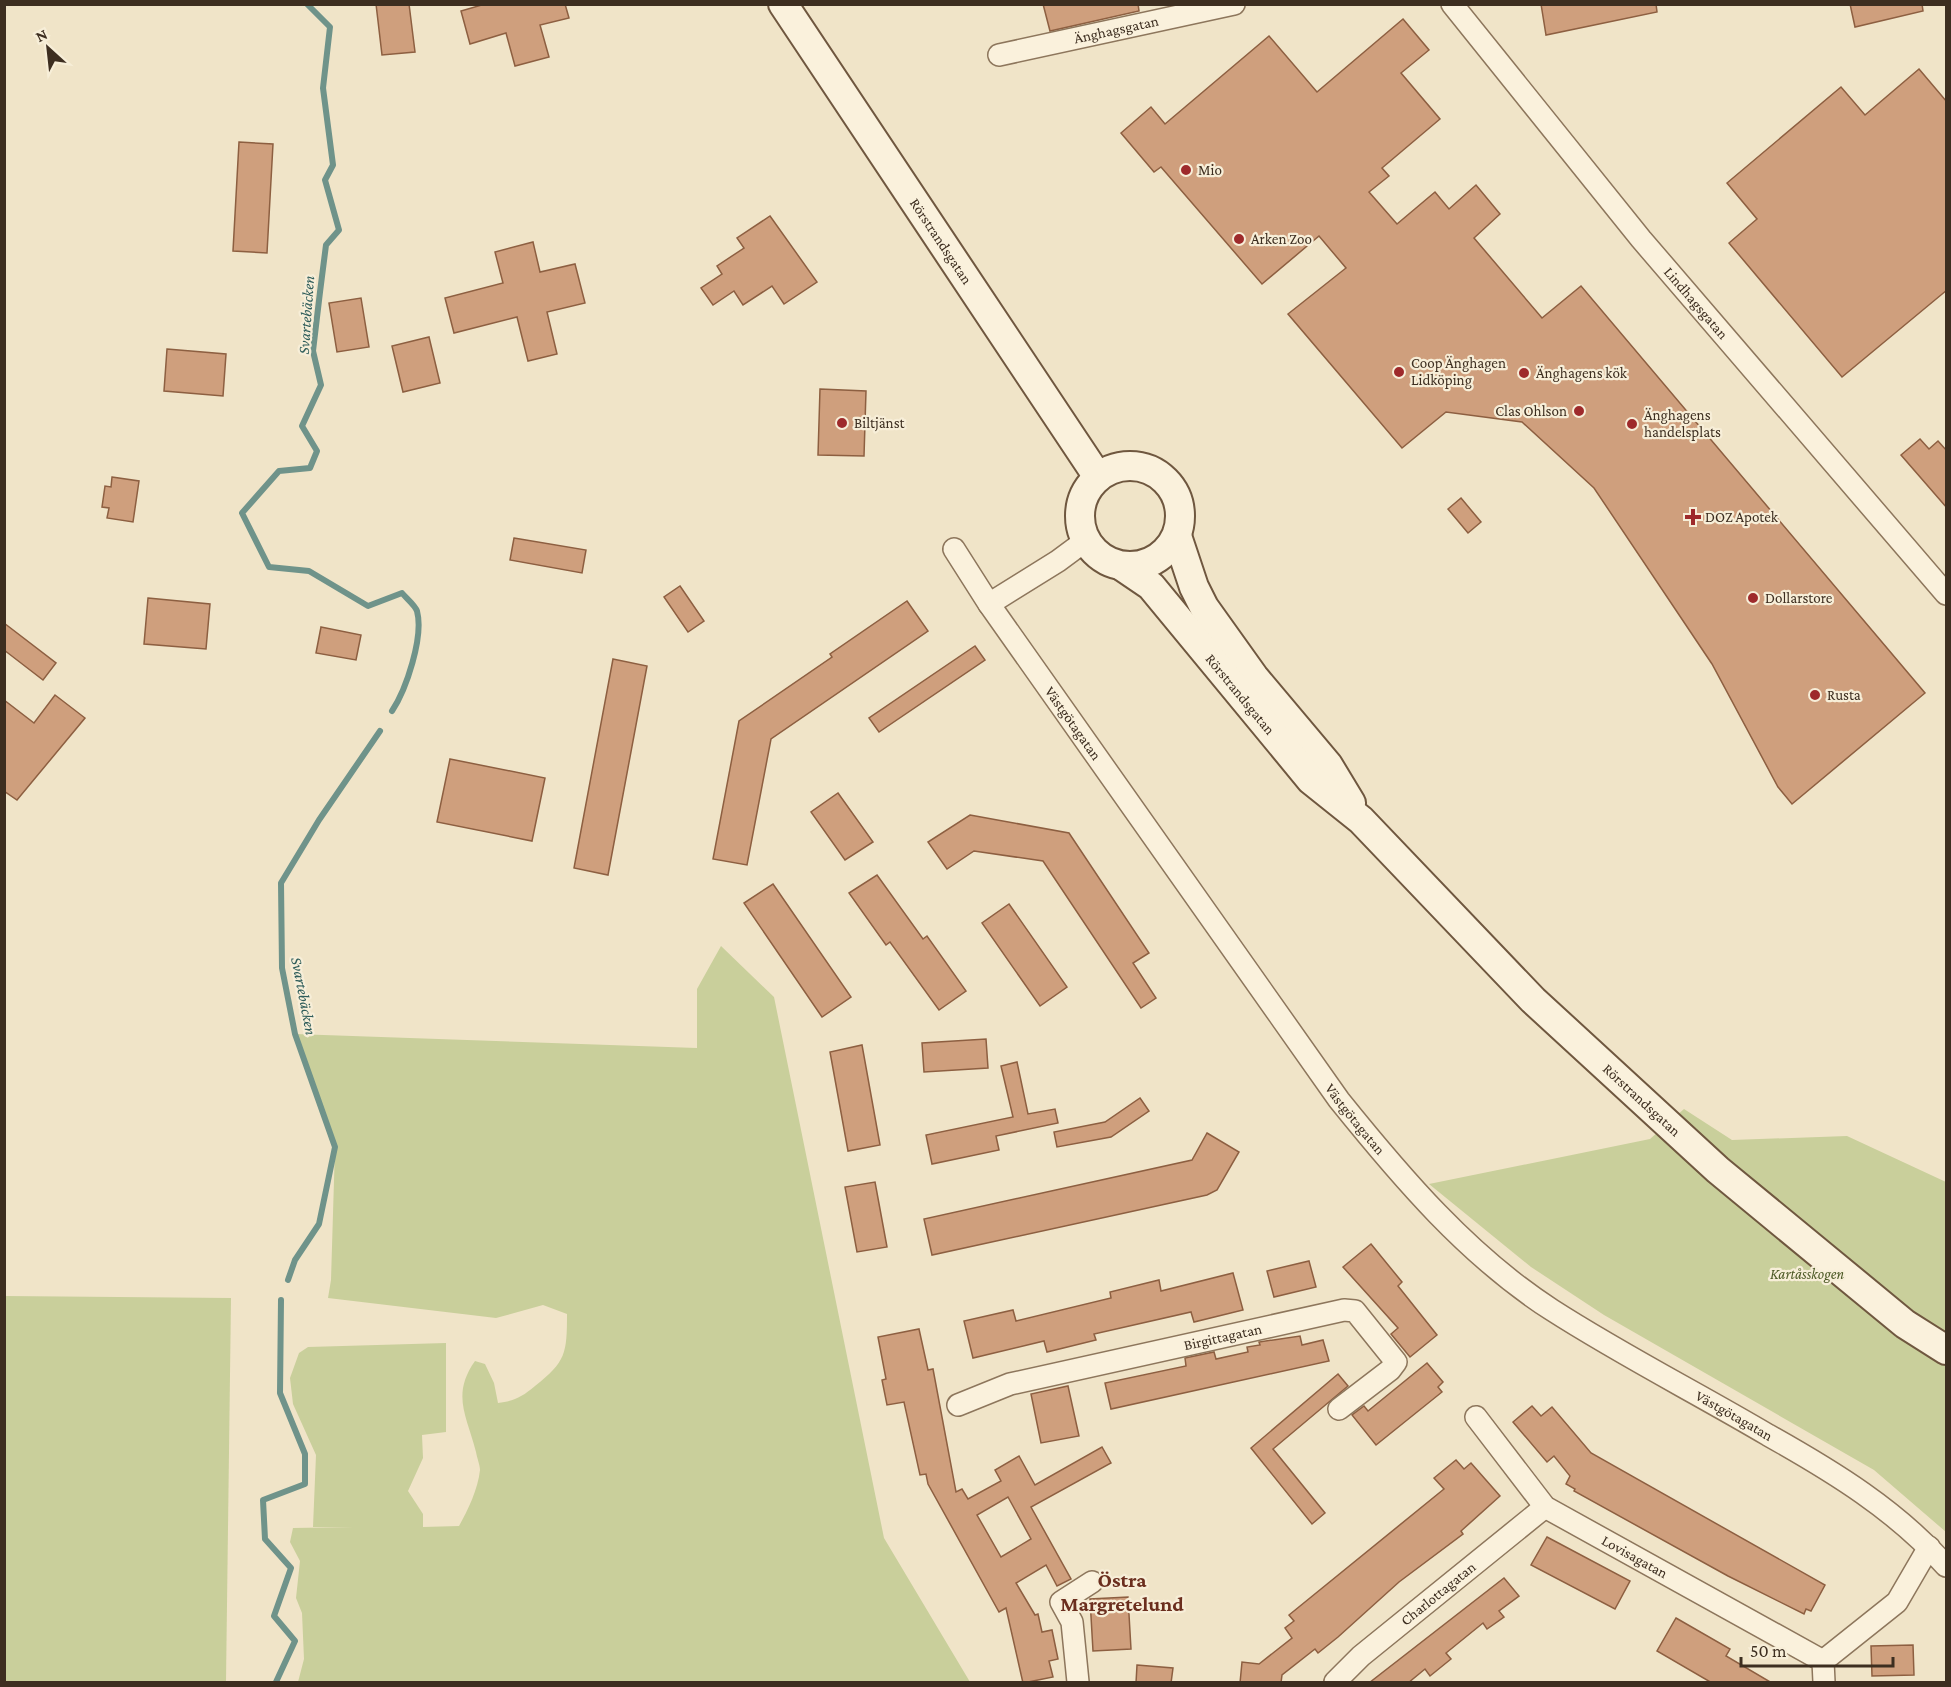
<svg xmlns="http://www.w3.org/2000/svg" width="1951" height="1687" viewBox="0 0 1951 1687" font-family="'Crimson Pro',serif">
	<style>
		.green { fill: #c9cf9b }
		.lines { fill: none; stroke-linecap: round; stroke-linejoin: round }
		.stream { stroke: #6f938a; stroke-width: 6 }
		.building { fill: #cf9f7d; stroke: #8d5f41; stroke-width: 1.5; fill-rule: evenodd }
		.street-casing { stroke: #8d765c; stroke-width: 24 }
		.secondary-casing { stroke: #6f573f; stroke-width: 32 }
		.street { stroke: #faf1dc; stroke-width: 21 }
		.secondary { stroke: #faf1dc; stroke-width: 28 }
		.poi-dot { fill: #9e2a2b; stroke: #f7eed8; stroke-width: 2 }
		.labels { text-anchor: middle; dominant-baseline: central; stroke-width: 4.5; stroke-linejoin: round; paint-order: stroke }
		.street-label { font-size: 15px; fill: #3d2e20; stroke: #f7eed8 }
		.poi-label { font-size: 15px; fill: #3d2e20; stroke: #f7eed8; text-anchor: start }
		.park-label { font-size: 15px; font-style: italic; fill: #4d5a26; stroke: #f7eed8 }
		.water-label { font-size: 16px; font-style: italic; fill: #2f5d5a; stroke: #f7eed8 }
		.district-label { font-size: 21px; font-weight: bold; fill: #6b2e1e; stroke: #f7eed8 }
	</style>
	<rect width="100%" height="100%" fill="#f0e4c8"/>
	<!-- green -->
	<g class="green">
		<path d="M721 946 774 997 884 1538 970 1682H298L304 1659 302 1613 296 1598 300 1561 290 1542 293 1528 354 1527H313L316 1455 293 1404 290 1378 299 1353 308 1347 446 1343V1432L422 1435 423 1458 408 1491 423 1514V1527L459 1526C468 1510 478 1489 480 1470 480 1465 477 1458 476 1452 467 1416 451 1395 475 1361L485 1364 494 1383 498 1403C514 1401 522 1397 535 1386 566 1362 567 1353 567 1314L543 1305 496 1318 328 1298 331 1280 335 1147 295 1034 697 1048V989Z"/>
		<polygon points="1684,1109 1732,1140 1847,1136 1946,1182 1946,1532 1874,1470 1604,1315 1531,1267 1429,1184 1650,1139"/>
		<polygon points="5,1296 231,1298 226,1682 5,1682"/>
	</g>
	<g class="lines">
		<!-- stream -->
		<g class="stream">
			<path d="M307 4 330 27 323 88 333 165 325 180 339 230 326 245 320 292 313 351 321 385 302 426 317 451 310 468 279 471 242 513 269 567 309 571 368 606 402 593C406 598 415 605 417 611 424 637 406 690 392 711"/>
			<polyline points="288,1280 295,1260 319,1224 335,1147 295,1034 282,968 281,883 319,820 380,731"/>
			<polyline points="276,1682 295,1641 274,1616 291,1568 265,1539 263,1500 305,1484 305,1454 280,1393 281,1300"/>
		</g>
	</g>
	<!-- building -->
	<g class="building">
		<polygon points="376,4 409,4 415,52 382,55"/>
		<polygon points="485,4 565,4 569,18 540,25 549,57 515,66 506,33 470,44 461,11"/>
		<polygon points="1043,4 1138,4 1139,11 1050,31"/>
		<polygon points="1541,4 1656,4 1657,12 1546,35"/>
		<polygon points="1850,4 1922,4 1923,11 1855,27"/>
		<polygon points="1403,19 1429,50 1401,73 1440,119 1382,168 1389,176 1369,192 1397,224 1435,192 1449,209 1476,185 1500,214 1474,238 1542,318 1581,286 1925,693 1792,804 1778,787 1712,664 1594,488 1522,422 1446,412 1402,448 1288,314 1346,268 1319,236 1262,284 1161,167 1154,172 1121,133 1151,107 1165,124 1269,36 1317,92"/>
		<polygon points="1919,69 1947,102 1947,290 1842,377 1729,243 1757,219 1727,183 1841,87 1865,115"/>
		<polygon points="239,142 273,144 267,253 233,251"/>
		<polygon points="770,216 817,282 784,304 772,286 743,305 734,291 713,305 701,288 722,274 717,266 744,248 737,238"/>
		<polygon points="533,242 540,272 575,264 585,303 547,312 557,354 528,361 517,317 454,333 445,298 503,283 495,252"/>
		<polygon points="361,298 369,347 337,352 329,303"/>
		<polygon points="429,337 440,383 403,392 392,346"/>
		<polygon points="167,349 226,354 223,396 164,391"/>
		<polygon points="820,389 866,391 864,456 818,455"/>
		<polygon points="1920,439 1929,449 1938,441 1947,451 1947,508 1901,455"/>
		<polygon points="112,477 139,481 133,522 107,518 109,508 102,507 105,486 111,487"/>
		<polygon points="1461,498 1481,522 1468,533 1448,509"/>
		<polygon points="514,538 586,550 582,573 510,560"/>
		<polygon points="680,586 704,621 688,632 664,597"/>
		<polygon points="148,598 210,604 206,649 144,644"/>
		<polygon points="907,601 928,631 771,739 747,865 713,859 739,721 832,657 830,654"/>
		<polygon points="4,623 56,663 43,680 4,650"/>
		<polygon points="321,627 361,635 356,660 316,653"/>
		<polygon points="975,646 985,660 879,732 869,718"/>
		<polygon points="613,659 647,666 608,875 574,868"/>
		<polygon points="55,695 85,718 17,800 4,791 4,700 34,723"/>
		<polygon points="450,759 545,778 532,841 437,822"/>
		<polygon points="838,793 873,842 845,860 811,812"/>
		<polygon points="970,815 1069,833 1149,953 1133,963 1156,998 1141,1008 1043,861 974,851 947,869 928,842"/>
		<polygon points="877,875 923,939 927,936 966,991 939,1010 890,942 886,945 849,893"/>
		<polygon points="773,884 851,997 822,1017 744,903"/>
		<polygon points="1009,904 1067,987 1040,1006 982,923"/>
		<polygon points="986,1039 988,1068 924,1072 922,1043"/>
		<polygon points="862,1045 880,1145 848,1151 830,1052"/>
		<polygon points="1017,1062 1028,1114 1055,1109 1058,1123 996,1136 999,1150 932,1164 926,1135 1013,1117 1001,1066"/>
		<polygon points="1140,1098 1149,1111 1111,1137 1057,1147 1054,1132 1105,1122"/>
		<polygon points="1207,1133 1239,1152 1217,1190 1207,1195 932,1255 924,1219 1192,1160"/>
		<polygon points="875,1182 887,1247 857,1252 845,1187"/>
		<polygon points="1371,1244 1402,1282 1398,1286 1437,1335 1410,1357 1391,1334 1398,1328 1343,1267"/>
		<polygon points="1309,1261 1316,1287 1274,1297 1267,1271"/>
		<polygon points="1233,1273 1243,1310 1194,1322 1191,1312 1094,1334 1096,1340 1047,1352 1044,1341 973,1358 964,1321 1013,1310 1016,1321 1111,1298 1110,1292 1159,1280 1161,1291"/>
		<path d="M919 1329 928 1370 933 1369 956 1492 962 1489 968 1499 1001 1481 995 1470 1019 1456 1035 1485 1102 1447 1111 1463 1031 1507 1071 1579 1057 1586 1046 1565 1016 1583 1035 1615 1038 1614 1042 1632 1052 1630 1058 1659 1049 1661 1053 1677 1023 1683 1006 1608 999 1612 928 1484 926 1474 920 1475 904 1402 887 1405 882 1380 886 1379 878 1337ZM1008 1497 1031 1539 1001 1557 977 1515Z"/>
		<polygon points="1300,1336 1302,1345 1323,1340 1329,1361 1111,1409 1105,1383 1186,1366 1185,1358 1214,1352 1216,1359 1248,1352 1247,1347 1260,1345 1259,1342"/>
		<polygon points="1427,1363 1443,1382 1438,1387 1442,1392 1376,1445 1352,1415 1364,1406 1368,1411"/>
		<polygon points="1338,1374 1348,1386 1273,1449 1325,1513 1312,1524 1251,1448"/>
		<polygon points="1068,1386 1079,1436 1041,1443 1031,1394"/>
		<polygon points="1532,1406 1541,1416 1552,1407 1591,1453 1825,1585 1811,1611 1806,1609 1804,1614 1728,1576 1574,1491 1575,1489 1566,1484 1570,1476 1554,1456 1547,1462 1513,1422"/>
		<polygon points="1456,1460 1464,1469 1471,1463 1500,1496 1461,1531 1463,1534 1399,1582 1338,1637 1318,1653 1315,1649 1282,1675 1281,1683 1240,1683 1242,1662 1259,1664 1292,1638 1285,1628 1294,1621 1289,1615 1444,1489 1434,1478"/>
		<polygon points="1547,1537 1630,1581 1615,1609 1531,1565"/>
		<polygon points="1504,1578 1519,1596 1499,1611 1504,1617 1487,1629 1483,1623 1446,1653 1451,1659 1430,1676 1425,1669 1408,1683 1369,1683"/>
		<polygon points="1128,1597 1131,1649 1093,1651 1090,1599"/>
		<polygon points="1676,1618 1730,1649 1726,1656 1772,1683 1712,1683 1657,1651"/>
		<polygon points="1913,1645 1914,1675 1872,1676 1871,1646"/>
		<polygon points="1137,1665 1173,1668 1171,1683 1136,1683"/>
	</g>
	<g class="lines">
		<!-- street casing -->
		<g class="street-casing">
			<g id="street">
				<path id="s1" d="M1452 4 1641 239 1946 594"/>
				<path id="s2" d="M999 55 1234 4"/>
				<path id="s3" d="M1085 541 1058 561 989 604 1339 1100C1401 1177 1468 1256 1552 1310 1622 1355 1697 1393 1768 1435 1834 1472 1896 1510 1946 1566"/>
				<polyline points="954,549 989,604"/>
				<path id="s4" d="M958 1405 1010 1384 1344 1310 1355 1311 1396 1362 1390 1370 1339 1409"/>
				<path id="s5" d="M1476 1417 1545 1507 1823 1661 1824 1682"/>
				<polyline points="1823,1661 1897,1602 1929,1547"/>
				<polyline points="1078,1682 1072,1622 1061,1602 1092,1582"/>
				<path id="s6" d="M1335 1682 1361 1656 1545 1507"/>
			</g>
		</g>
		<!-- secondary casing -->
		<g class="secondary-casing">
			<g id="secondary">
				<path id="s7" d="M783 4 1098 477"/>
				<circle cx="1130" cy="516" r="50"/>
				<polyline points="1177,536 1194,587 1204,607 1254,677 1328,765 1351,803"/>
				<path id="s8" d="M1123 567 1151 586 1311 780 1361 820 1533 1000 1718 1170 1905 1324 1946 1350"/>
			</g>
		</g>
		<!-- street -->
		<use href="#street" class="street"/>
		<!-- secondary -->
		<use href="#secondary" class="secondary"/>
	</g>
	<!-- markers -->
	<g class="poi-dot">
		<circle cx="1186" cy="170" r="6"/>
		<circle cx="1239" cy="239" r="6"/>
		<circle cx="1399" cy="372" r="6"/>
		<circle cx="1524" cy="373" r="6"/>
		<circle cx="1579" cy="411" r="6"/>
		<circle cx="842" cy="423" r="6"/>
		<circle cx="1632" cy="424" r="6"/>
		<path d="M1690 508h6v6h6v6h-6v6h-6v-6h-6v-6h6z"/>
		<circle cx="1753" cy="598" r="6"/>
		<circle cx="1815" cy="695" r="6"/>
	</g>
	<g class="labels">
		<!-- street labels -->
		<g class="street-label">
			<text stroke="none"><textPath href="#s2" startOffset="120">Änghagsgatan</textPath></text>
			<text stroke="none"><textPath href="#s7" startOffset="285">Rörstrandsgatan</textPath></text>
			<text stroke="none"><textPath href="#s1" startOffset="386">Lindhagsgatan</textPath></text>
			<text stroke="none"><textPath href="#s8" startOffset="174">Rörstrandsgatan</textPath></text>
			<text stroke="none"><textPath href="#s3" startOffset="261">Västgötagatan</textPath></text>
			<text stroke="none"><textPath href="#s8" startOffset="746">Rörstrandsgatan</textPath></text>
			<text stroke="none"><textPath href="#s3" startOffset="747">Västgötagatan</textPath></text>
			<text stroke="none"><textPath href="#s4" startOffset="274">Birgittagatan</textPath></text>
			<text stroke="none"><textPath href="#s3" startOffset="1233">Västgötagatan</textPath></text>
			<text stroke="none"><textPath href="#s5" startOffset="216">Lovisagatan</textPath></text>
			<text stroke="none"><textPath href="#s6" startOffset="136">Charlottagatan</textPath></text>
		</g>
		<!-- poi labels -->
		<g class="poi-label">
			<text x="1198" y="170">Mio</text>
			<text x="1251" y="239">Arken Zoo</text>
			<text x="1411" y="363">Coop Änghagen<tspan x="1411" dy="17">Lidköping</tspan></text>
			<text x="1536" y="373">Änghagens kök</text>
			<text x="1567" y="411" text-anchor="end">Clas Ohlson</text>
			<text x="1644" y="415">Änghagens<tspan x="1644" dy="17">handelsplats</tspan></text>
			<text x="854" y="423">Biltjänst</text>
			<text x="1705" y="517">DOZ Apotek</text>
			<text x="1765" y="598">Dollarstore</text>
			<text x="1827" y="695">Rusta</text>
		</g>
		<!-- park labels -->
		<g class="park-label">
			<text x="1807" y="1274">Kartåsskogen</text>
		</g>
		<!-- water labels -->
		<g class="water-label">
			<text transform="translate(306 315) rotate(-86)">Svartebäcken</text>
			<text transform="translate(304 996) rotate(79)">Svartebäcken</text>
		</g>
		<!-- district labels -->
		<g class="district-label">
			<text x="1122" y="1580">Östra<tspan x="1122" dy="24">Margretelund</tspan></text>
		</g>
	</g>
	<!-- border -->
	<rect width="1951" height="1687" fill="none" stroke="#3d2e20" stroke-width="12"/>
	<!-- north arrow -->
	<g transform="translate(48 48) rotate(333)" stroke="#f7eed8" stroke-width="4.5" paint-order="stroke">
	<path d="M0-4.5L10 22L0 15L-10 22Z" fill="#3d2e20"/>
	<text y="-9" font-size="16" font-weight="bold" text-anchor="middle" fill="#3d2e20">N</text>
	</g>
	<!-- scale -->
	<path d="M1741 1657v9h152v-9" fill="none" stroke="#3d2e20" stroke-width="3"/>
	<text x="1750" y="1657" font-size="18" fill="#3d2e20" stroke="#f7eed8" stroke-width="4.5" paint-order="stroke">50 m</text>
</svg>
